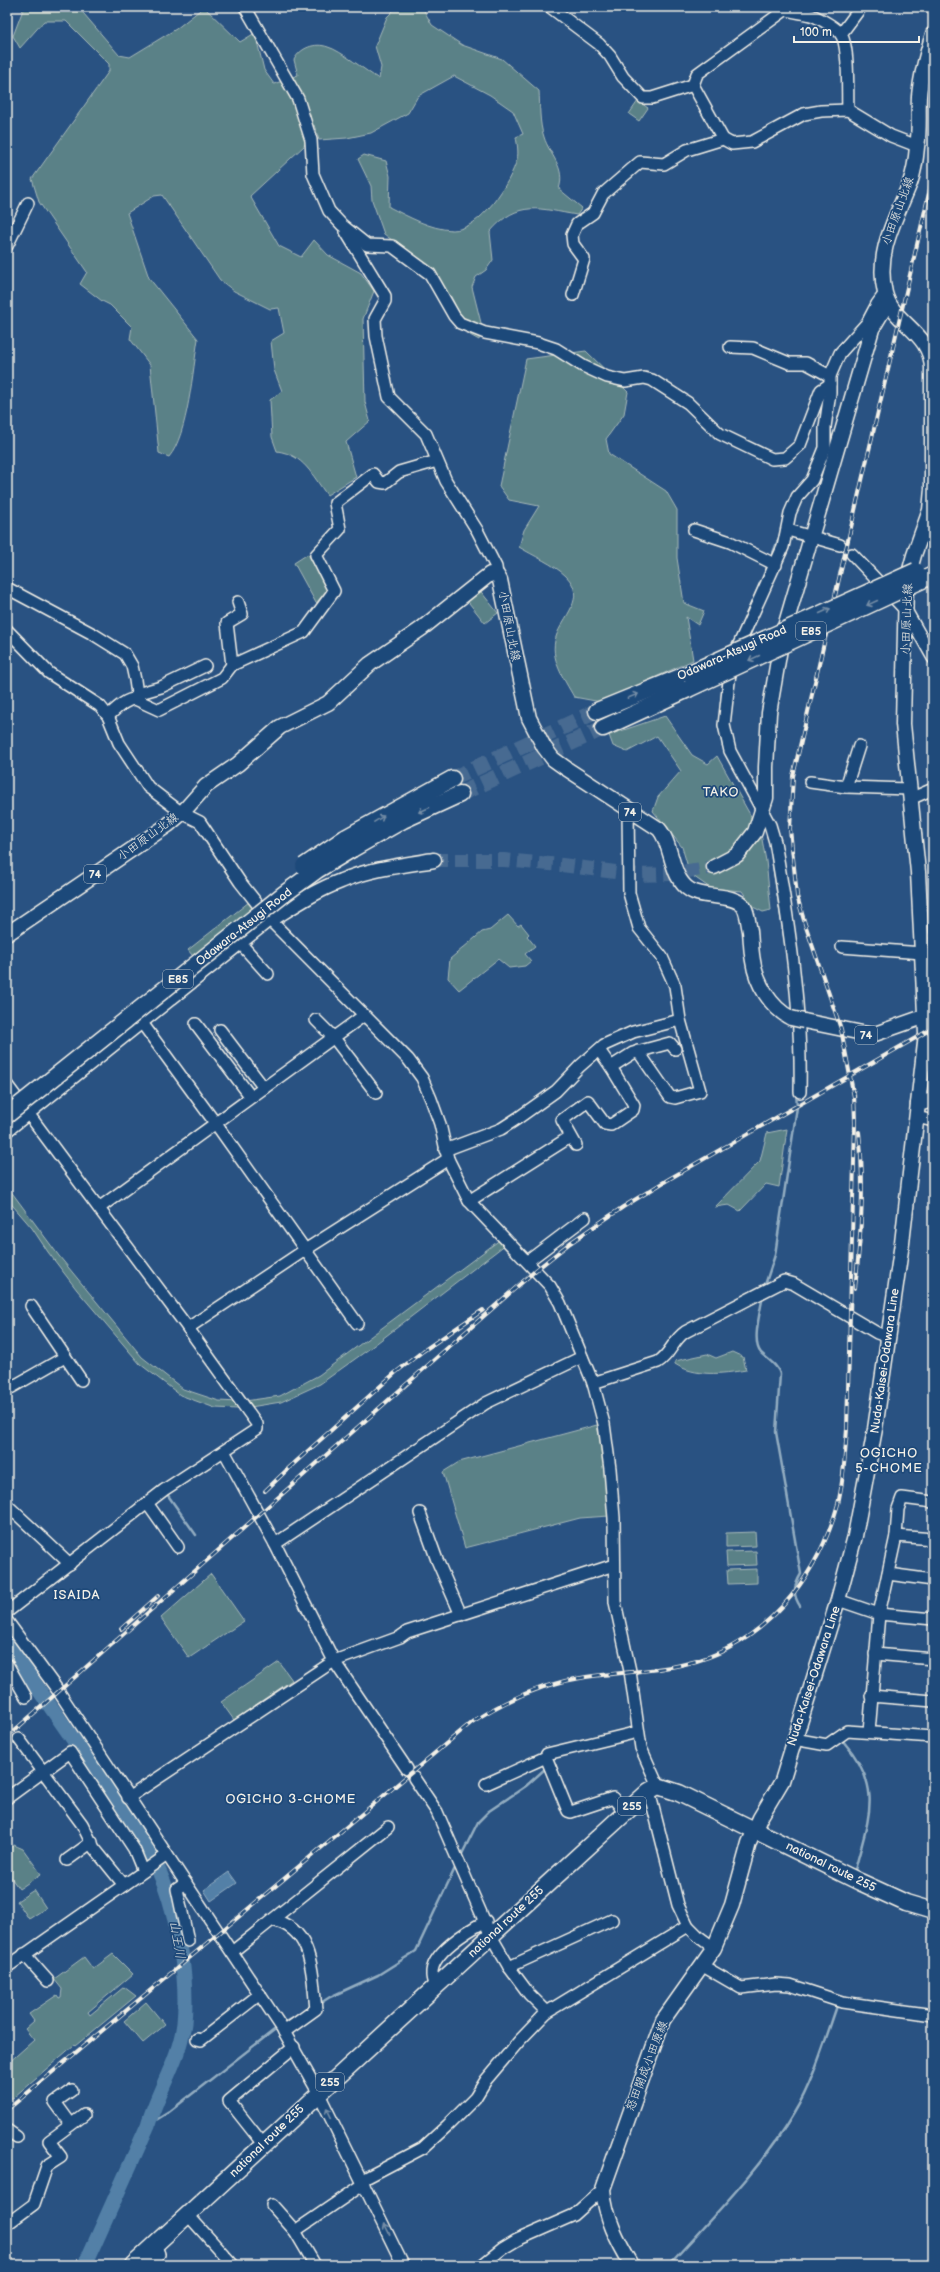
<svg xmlns="http://www.w3.org/2000/svg" width="940" height="2272" viewBox="0 0 940 2272" font-family="'Balsamiq Sans','Klee One',sans-serif">
	<style>
		.green { fill: #5a8187; stroke: #a7b9b8 }
		.water { fill: #5280a7; stroke: #93adc1 }
		.lines { fill: none; stroke-linecap: round; stroke-linejoin: round }
		.stream { stroke: #93adc1; stroke-width: 2.5 }
		.river { stroke: #5280a7; stroke-width: 15 }
		.major-tunnel { stroke: #476a91; stroke-width: 14; stroke-dasharray: 14 7; stroke-linecap: butt }
		.highway-tunnel { stroke: #476a91; stroke-width: 16; stroke-dasharray: 16 8; stroke-linecap: butt }
		.minor-casing { stroke: #f4f1e8; stroke-width: 14 }
		.major-casing { stroke: #f4f1e8; stroke-width: 17 }
		.highway-casing { stroke: #f4f1e8; stroke-width: 19 }
		.minor { stroke: #1f4a7a; stroke-width: 11 }
		.major { stroke: #1f4a7a; stroke-width: 14 }
		.highway { stroke: #1f4a7a; stroke-width: 16 }
		.rail-casing { stroke: #f4f1e8; stroke-width: 4 }
		.rail { stroke: #1f4a7a; stroke-width: 2.5; stroke-dasharray: 8; stroke-linecap: butt }
		.major-bridge-casing { stroke: #f4f1e8; stroke-width: 17; stroke-linecap: butt }
		.highway-bridge-casing { stroke: #f4f1e8; stroke-width: 19; stroke-linecap: butt }
		.major-bridge { stroke: #1f4a7a; stroke-width: 14 }
		.highway-bridge { stroke: #1f4a7a; stroke-width: 16 }
		.oneway { stroke: #748da6 }
		.labels { text-anchor: middle; dominant-baseline: central; stroke-width: 3.5; stroke-linejoin: round; paint-order: stroke }
		.shield { fill: #1f4a7a; stroke: #b4bfc7; stroke-width: 1 }
		.shield-label { font-size: 11px; font-weight: bold; fill: #f4f1e8 }
		.street-label { font-size: 12px; fill: #f4f1e8; stroke: #1f4a7a }
		.neighbourhood-label { font-size: 13px; letter-spacing: 1px; fill: #f4f1e8; stroke: #1f4a7a }
		.water-label { font-size: 13px; font-style: italic; fill: #dce0de; stroke: #1f4a7a }
	</style>
	<rect width="100%" height="100%" fill="#295282"/>
	<filter id="ink" filterUnits="userSpaceOnUse"><feTurbulence type="fractalNoise" baseFrequency=".025" numOctaves="2"/><feDisplacementMap in="SourceGraphic" scale="8" xChannelSelector="R" yChannelSelector="G"/><feConvolveMatrix kernelMatrix="1 2 1 2 8 2 1 2 1" color-interpolation-filters="sRGB"/></filter>
	<g filter="url(#ink)">
		<!-- green -->
		<g class="green">
			<path d="M24 7H78L119 55 130 57 176 29 204 7 240 42 255 33 264 70 274 84 298 75 294 60C300 48 315 42 328 47 340 50 367 72 379 79L381 67 375 46 387 17 397 7H422L432 25 462 45 502 59 539 91C540 105 539 123 544 137 550 156 566 167 559 189L582 208 577 215C540 209 518 199 490 232L493 260 486 270 476 277 472 287 481 323 479 340 470 335 450 295 417 259 384 234 372 200 371 186 358 159 364 155 386 161 390 176 389 207C409 217 430 229 452 230 480 231 511 182 517 159 519 153 517 143 516 137L523 134 513 111 490 95 454 76 418 96 408 113 371 133 347 138 319 140 314 125 304 146 250 196 279 246 301 257 314 240 328 255 361 273 374 291 363 319 365 402 370 421 346 442 356 477 327 495C312 475 304 455 277 451L272 437 270 400 282 391 274 370 271 341 284 333 279 308 270 309 234 291 220 280 162 195 154 196 127 213 149 278 198 339C193 368 188 435 169 457L159 453 150 365 130 339 132 327 110 305 102 301 80 284 87 272 39 202 32 179 109 71V64L66 21H44L20 48 13 36Z"/>
			<polygon points="638,101 648,108 639,121 629,114"/>
			<path d="M586 351 628 392 624 414 606 439 609 454 666 491 677 510V558L684 603 704 611 698 625 686 617 693 660 601 702 574 697C564 679 549 658 556 637 562 617 588 598 566 576 555 565 532 555 519 547L524 530 539 506 509 500 499 486 526 359Z"/>
			<polygon points="308,554 328,589 316,603 294,563"/>
			<polygon points="478,588 498,613 485,623 465,598"/>
			<polygon points="665,716 692,755 708,764 717,756 761,834 766,861 771,910 763,912 753,907 742,891 710,888 690,874 682,847 653,811 658,797 681,771 657,736 627,752 613,746 609,735"/>
			<polygon points="249,902 261,917 201,966 188,950"/>
			<polygon points="508,915 518,926 521,924 529,934 527,936 535,946 525,954 531,961 525,966 509,968 498,959 459,990 448,978 450,959 482,932 490,930"/>
			<polygon points="787,1129 779,1187 766,1184 740,1211 729,1205 715,1207 760,1161 767,1133"/>
			<polygon points="7,1186 59,1256 142,1357 183,1389 219,1401 238,1402 280,1396 319,1375 501,1239 506,1244 369,1349 320,1384 281,1402 238,1409 215,1408 180,1395 140,1364 77,1290 48,1252 32,1228 7,1199"/>
			<path d="M732 1352 743 1357 746 1370C722 1374 695 1377 675 1364V1361L707 1354 716 1358Z"/>
			<polygon points="597,1425 606,1472 609,1516 580,1518 465,1548 443,1472 459,1462"/>
			<polygon points="755,1532 756,1546 726,1547 726,1533"/>
			<polygon points="756,1551 757,1565 727,1566 726,1552"/>
			<polygon points="757,1569 757,1583 728,1584 727,1570"/>
			<polygon points="211,1574 244,1621 189,1658 161,1618"/>
			<polygon points="279,1662 292,1680 234,1720 221,1702"/>
			<polygon points="14,1845 23,1849 41,1874 19,1889 7,1872 7,1850"/>
			<polygon points="34,1890 46,1908 29,1919 17,1901"/>
			<polygon points="113,1954 133,1974 88,2012 90,2015 124,1987 136,1996 75,2046 74,2045 7,2103 7,2064 34,2040 25,2029 34,2021 29,2014 57,1995 59,1998 61,1997 62,1989 54,1979 84,1957 93,1969"/>
			<polygon points="146,2002 165,2025 143,2043 124,2021"/>
		</g>
		<!-- water -->
		<polygon class="water" points="229,1872 237,1883 211,1901 204,1890"/>
		<g class="lines">
			<!-- stream -->
			<g class="stream">
				<polyline points="771,558 780,535"/>
				<polyline points="734,643 768,565"/>
				<polyline points="723,680 719,727 723,746"/>
				<polyline points="726,755 757,812"/>
				<polyline points="772,858 786,948"/>
				<polyline points="764,1288 775,1255 797,1107 796,1092"/>
				<path d="M763 1295C761 1309 751 1342 761 1353 767 1359 778 1365 780 1374L776 1432 801 1574C794 1586 792 1594 800 1606"/>
				<polyline points="167,1494 196,1535"/>
				<path d="M843 1741C884 1788 869 1816 855 1870"/>
				<polyline points="461,1856 478,1822 489,1811 526,1786 546,1768"/>
				<polyline points="319,2004 330,1997 378,1975 416,1951 456,1866"/>
				<polyline points="282,2024 297,2016"/>
				<polyline points="148,2125 169,2112 278,2027"/>
				<path d="M669 2265C712 2217 761 2169 794 2113 813 2082 825 2040 837 2006"/>
			</g>
			<!-- river -->
			<path class="river" d="M7 1644C38 1688 69 1733 100 1778 123 1811 149 1845 164 1883 179 1923 188 1981 184 2023 180 2059 158 2090 148 2125L85 2265"/>
			<!-- major-tunnel -->
			<polyline class="major-tunnel" points="434,860 504,860 562,865 638,875 669,874 714,867"/>
			<!-- highway-tunnel -->
			<g class="highway-tunnel">
				<polyline points="452,779 597,711"/>
				<polyline points="460,794 603,728"/>
			</g>
			<!-- minor casing -->
			<g class="minor-casing">
				<g id="minor">
					<polyline points="245,7 298,99 311,140 313,174 329,211 342,225 367,245 392,246 430,274 454,316 460,323 485,333 538,343 556,349 583,366 607,377 625,381 644,378 652,380 688,403 720,434 772,459 785,458 800,445 821,390 830,384"/>
					<polyline points="550,7 599,44 610,56 623,77 643,98 652,98 693,85"/>
					<path d="M782 7C789 13 804 12 814 16 822 20 835 27 840 33 850 44 847 95 848 110"/>
					<polyline points="785,10 697,74 693,85 723,139 732,144 752,142 804,114 821,111 848,110 891,136 917,146"/>
					<polyline points="841,34 861,7"/>
					<polyline points="346,232 385,296 385,301 375,319 376,336 389,397 426,434 446,481 477,530 496,567 497,575"/>
					<polyline points="7,246 28,203"/>
					<polyline points="573,295 584,259 573,244 572,235 577,224 593,213 603,194 611,187 640,162 664,164 687,150 723,139"/>
					<polyline points="730,347 753,348 789,363 806,363 830,376"/>
					<polyline points="694,530 730,542 776,565"/>
					<polyline points="788,530 840,545"/>
					<polyline points="852,554 907,612 933,658"/>
					<path d="M7 588 93 634 125 654 132 666 135 680 137 694 135 699C125 699 115 710 108 716"/>
					<polyline points="7,630 49,673 100,706 108,716 119,743 148,787 182,813 200,822 240,882 270,920 408,1059 422,1078 431,1099 440,1124 448,1159 469,1201 550,1286 560,1303 593,1383 604,1424 610,1469 614,1518 615,1602 630,1671 641,1748 658,1786"/>
					<polyline points="232,665 227,623 242,614 238,602"/>
					<polyline points="137,694 161,687 205,666"/>
					<polyline points="135,699 159,710 222,678 232,665 304,632 334,591 316,555 340,529 335,503 373,474 379,482 385,483 399,472 437,461"/>
					<polyline points="810,782 846,787 909,789"/>
					<polyline points="846,787 859,746"/>
					<polyline points="910,799 933,789"/>
					<polyline points="628,810 629,893 639,928 662,957 675,986 680,1020"/>
					<polyline points="240,943 268,974"/>
					<polyline points="842,947 922,953"/>
					<polyline points="316,1020 334,1038 376,1093"/>
					<polyline points="142,1023 216,1124 357,1323"/>
					<polyline points="196,1024 251,1097"/>
					<polyline points="220,1030 264,1088"/>
					<polyline points="599,1050 611,1067"/>
					<polyline points="7,1085 185,1324 257,1424 257,1429 164,1490 7,1612"/>
					<path d="M800 1092C802 1008 789 924 775 842L770 825 730 751 724 725 730 673 736 651 783 547 790 513 797 497 812 480 825 448V427L830 393V376L840 353 867 323 877 304 885 293"/>
					<polyline points="917,1117 933,1121"/>
					<polyline points="7,1131 270,920"/>
					<polyline points="576,1145 562,1120 588,1101 605,1124 611,1125 633,1110 634,1105 611,1067 633,1053 670,1043 675,1049"/>
					<polyline points="445,1150 501,1129 518,1118 556,1091 580,1066 604,1045 633,1032 680,1020 700,1091 675,1098 670,1097 638,1051"/>
					<polyline points="469,1201 570,1137"/>
					<polyline points="99,1208 363,1016"/>
					<polyline points="528,1261 585,1218"/>
					<polyline points="31,1306 81,1380"/>
					<polyline points="188,1328 305,1250 448,1159"/>
					<path d="M593 1383 658 1362C670 1355 673 1340 685 1332L784 1281 794 1284 877 1333 888 1337"/>
					<polyline points="7,1390 65,1357"/>
					<polyline points="224,1451 275,1544 334,1661 407,1769"/>
					<polyline points="147,1503 178,1547"/>
					<polyline points="7,1505 70,1564"/>
					<polyline points="420,1513 437,1560 461,1615"/>
					<polyline points="896,1536 933,1539"/>
					<polyline points="275,1544 486,1403 582,1357"/>
					<polyline points="888,1574 933,1580"/>
					<polyline points="838,1600 879,1614 933,1619"/>
					<polyline points="7,1621 59,1692 282,2028 318,2092 403,2265"/>
					<polyline points="875,1654 933,1659"/>
					<polyline points="7,1664 26,1697"/>
					<polyline points="871,1696 933,1701"/>
					<polyline points="869,1732 879,1614 896,1536 898,1509 902,1498 933,1502"/>
					<polyline points="19,1739 82,1824 94,1848 124,1885"/>
					<polyline points="794,1739 827,1745 847,1731 933,1737"/>
					<polyline points="414,1778 437,1812 491,1936 509,1967 529,1994 547,2012"/>
					<polyline points="486,1784 546,1757"/>
					<polyline points="649,1791 678,1905 688,1926 699,1937 714,1948"/>
					<polyline points="7,1798 70,1752 134,1849 143,1871"/>
					<polyline points="128,1798 334,1661 400,1637 407,1632 614,1565"/>
					<polyline points="625,1812 613,1798 571,1812 568,1811 546,1757 547,1754 638,1732"/>
					<polyline points="67,1860 92,1842"/>
					<polyline points="186,1883 177,1889 188,1941"/>
					<path d="M272 1920C314 1928 312 1975 316 2009L284 2032"/>
					<polyline points="232,1952 388,1827"/>
					<polyline points="24,1954 48,1981"/>
					<polyline points="703,1966 741,1988 776,1984 790,1985 842,2002 933,2015"/>
					<polyline points="7,1967 167,1855"/>
					<polyline points="509,1967 612,1920"/>
					<path d="M435 1988C434 1984 432 1979 432 1975 430 1953 469 1930 486 1921"/>
					<polyline points="197,2039 201,2040 260,1994"/>
					<polyline points="71,2124 55,2102 72,2090"/>
					<polyline points="7,2130 17,2137"/>
					<polyline points="263,2144 229,2101 294,2047"/>
					<polyline points="362,2180 423,2148 448,2125 475,2098 486,2080 520,2040 547,2012 688,1926"/>
					<polyline points="272,2205 295,2231 315,2265"/>
					<polyline points="188,2215 233,2265"/>
					<polyline points="7,2224 34,2204 47,2166 61,2157 49,2141 84,2115"/>
					<polyline points="295,2231 364,2184"/>
					<polyline points="151,2265 159,2254 155,2244"/>
					<polyline points="482,2265 502,2249 517,2240 574,2215 603,2189"/>
				</g>
			</g>
			<!-- major casing -->
			<g class="major-casing">
				<g id="major">
					<polyline points="714,867 737,855 755,832 766,798 766,767 769,713 782,637 872,329 884,309"/>
					<path d="M270 920C293 906 315 891 341 881 369 869 403 865 434 860"/>
					<path d="M7 934 168 825 182 813 206 786 238 764 280 727 328 703 370 664 421 629 490 574 497 575 500 580 529 718 544 747 553 759 567 769 659 829C673 845 670 878 690 890 704 899 735 893 744 907 748 914 748 923 750 931 751 941 751 951 753 961 756 983 771 1008 791 1018"/>
					<polyline points="804,1021 872,1035 926,1016"/>
					<polyline points="918,1104 933,1100"/>
					<path d="M632 2265C618 2242 605 2217 603 2189L663 2020 714 1948 732 1905 749 1843 760 1818 782 1781 838 1600 855 1536 875 1429 902 1243 926 1034 918 872 903 724 906 584 914 555 930 510 932 489V368C931 332 893 324 885 293 875 252 896 219 910 183 914 172 916 159 917 147 920 130 918 113 919 96 921 75 927 53 933 34"/>
				</g>
			</g>
			<!-- highway casing -->
			<g class="highway-casing">
				<g id="highway">
					<polyline points="597,711 688,674"/>
					<polyline points="603,728 688,689"/>
					<polyline points="345,838 452,779"/>
					<polyline points="352,849 403,820 460,794"/>
					<path d="M133 2265C304 2106 477 1949 649 1791L658 1786 679 1793 860 1882 906 1903 933 1911"/>
				</g>
			</g>
			<!-- minor -->
			<use href="#minor" class="minor"/>
			<!-- major -->
			<use href="#major" class="major"/>
			<!-- highway -->
			<use href="#highway" class="highway"/>
			<!-- rail casing -->
			<g class="rail-casing">
				<g id="rail">
					<polyline points="854,1097 841,1029 805,924 797,896 790,829 793,776 933,176"/>
					<path d="M855 1288C861 1235 865 1185 859 1132"/>
					<polyline points="265,1491 290,1467 395,1373 423,1351 483,1310"/>
					<polyline points="121,1629 158,1596"/>
					<polyline points="7,1737 418,1374 536,1270 570,1243 623,1207 669,1179 933,1028"/>
					<path d="M7 2110 472 1722C507 1699 545 1683 586 1677 619 1672 653 1672 685 1664 764 1646 817 1579 838 1504 844 1479 845 1453 847 1429L855 1123 854 1092"/>
				</g>
			</g>
			<!-- rail -->
			<use href="#rail" class="rail"/>
			<!-- major-bridge casing -->
			<g class="major-bridge-casing">
				<polyline id="major-bridge" points="791,1018 804,1021"/>
			</g>
			<!-- highway-bridge casing -->
			<g class="highway-bridge-casing">
				<g id="highway-bridge">
					<polyline points="688,674 916,571"/>
					<polyline points="688,689 933,575"/>
					<polyline points="304,866 345,838"/>
					<polyline points="7,1115 284,894 317,870 352,849"/>
				</g>
			</g>
			<!-- major-bridge -->
			<use href="#major-bridge" class="major-bridge"/>
			<!-- highway-bridge -->
			<use href="#highway-bridge" class="highway-bridge"/>
		</g>
		<!-- one-way arrows -->
		<defs><path id="oneway-shaft" d="M-6 0H5M1.5-3L5.5 0L1.5 3" fill="none" stroke-width="1.6" stroke-linecap="round" stroke-linejoin="round"/></defs>
		<g class="oneway">
			<use href="#oneway-shaft" transform="translate(872 603) rotate(155)"/>
			<use href="#oneway-shaft" transform="translate(825 611) rotate(-24)"/>
			<use href="#oneway-shaft" transform="translate(754 658) rotate(155)"/>
			<use href="#oneway-shaft" transform="translate(633 696) rotate(-22)"/>
			<use href="#oneway-shaft" transform="translate(424 810) rotate(156)"/>
			<use href="#oneway-shaft" transform="translate(379 819) rotate(-31)"/>
			<use href="#oneway-shaft" transform="translate(329 2113) rotate(-116)"/>
			<use href="#oneway-shaft" transform="translate(387 2229) rotate(-116)"/>
		</g>
	</g>
	<g class="labels">
		<!-- shield labels -->
		<g class="shield">
			<rect x="796" y="622" width="30" height="18" rx="3"/>
			<rect x="619" y="803" width="22" height="18" rx="3"/>
			<rect x="84" y="865" width="22" height="18" rx="3"/>
			<rect x="163" y="970" width="30" height="18" rx="3"/>
			<rect x="855" y="1026" width="22" height="18" rx="3"/>
			<rect x="618" y="1797" width="28" height="18" rx="3"/>
			<rect x="316" y="2073" width="28" height="18" rx="3"/>
		</g>
		<g class="shield-label">
			<text x="811" y="631">E85</text>
			<text x="630" y="812">74</text>
			<text x="95" y="874">74</text>
			<text x="178" y="979">E85</text>
			<text x="866" y="1035">74</text>
			<text x="632" y="1806">255</text>
			<text x="330" y="2082">255</text>
		</g>
		<!-- street labels -->
		<g class="street-label">
			<text transform="translate(898 211) rotate(-70)">小田原山北線</text>
			<text transform="translate(907 619) rotate(-88)">小田原山北線</text>
			<text transform="translate(509 626) rotate(79)">小田原山北線</text>
			<text transform="translate(732 653) rotate(-24)">Odawara-Atsugi Road</text>
			<text transform="translate(148 837) rotate(-36)">小田原山北線</text>
			<text transform="translate(244 927) rotate(-38)">Odawara-Atsugi Road</text>
			<text transform="translate(885 1361) rotate(-82)">Nuda-Kaisei-Odawara Line</text>
			<text transform="translate(814 1676) rotate(-72)">Nuda-Kaisei-Odawara Line</text>
			<text transform="translate(831 1867) rotate(26)">national route 255</text>
			<text transform="translate(506 1922) rotate(-43)">national route 255</text>
			<text transform="translate(647 2066) rotate(-69)">怒田開成小田原線</text>
			<text transform="translate(267 2141) rotate(-44)">national route 255</text>
		</g>
		<!-- neighbourhood labels -->
		<g class="neighbourhood-label">
			<text x="721" y="792">TAKO</text>
			<text x="889" y="1453">OGICHO<tspan x="889" dy="15">5-CHOME</tspan></text>
			<text x="77" y="1595">ISAIDA</text>
			<text x="291" y="1799">OGICHO 3-CHOME</text>
		</g>
		<!-- water labels -->
		<g class="water-label">
			<text transform="translate(177 1940) rotate(80)">山王川</text>
		</g>
	</g>
	<!-- margin -->
	<rect width="940" height="2272" fill="none" stroke="#1f4a7a" stroke-width="24"/>
	<rect x="12" y="12" width="916" height="2248" fill="none" stroke="#f4f1e8" stroke-width="1.5" filter="url(#ink)"/>
	<!-- scale -->
	<path d="M794 36v6h125v-6" fill="none" stroke="#f4f1e8" stroke-width="2"/>
	<text x="800" y="36" font-size="12" fill="#f4f1e8" stroke="#1f4a7a" stroke-width="3" paint-order="stroke">100 m</text>
</svg>
